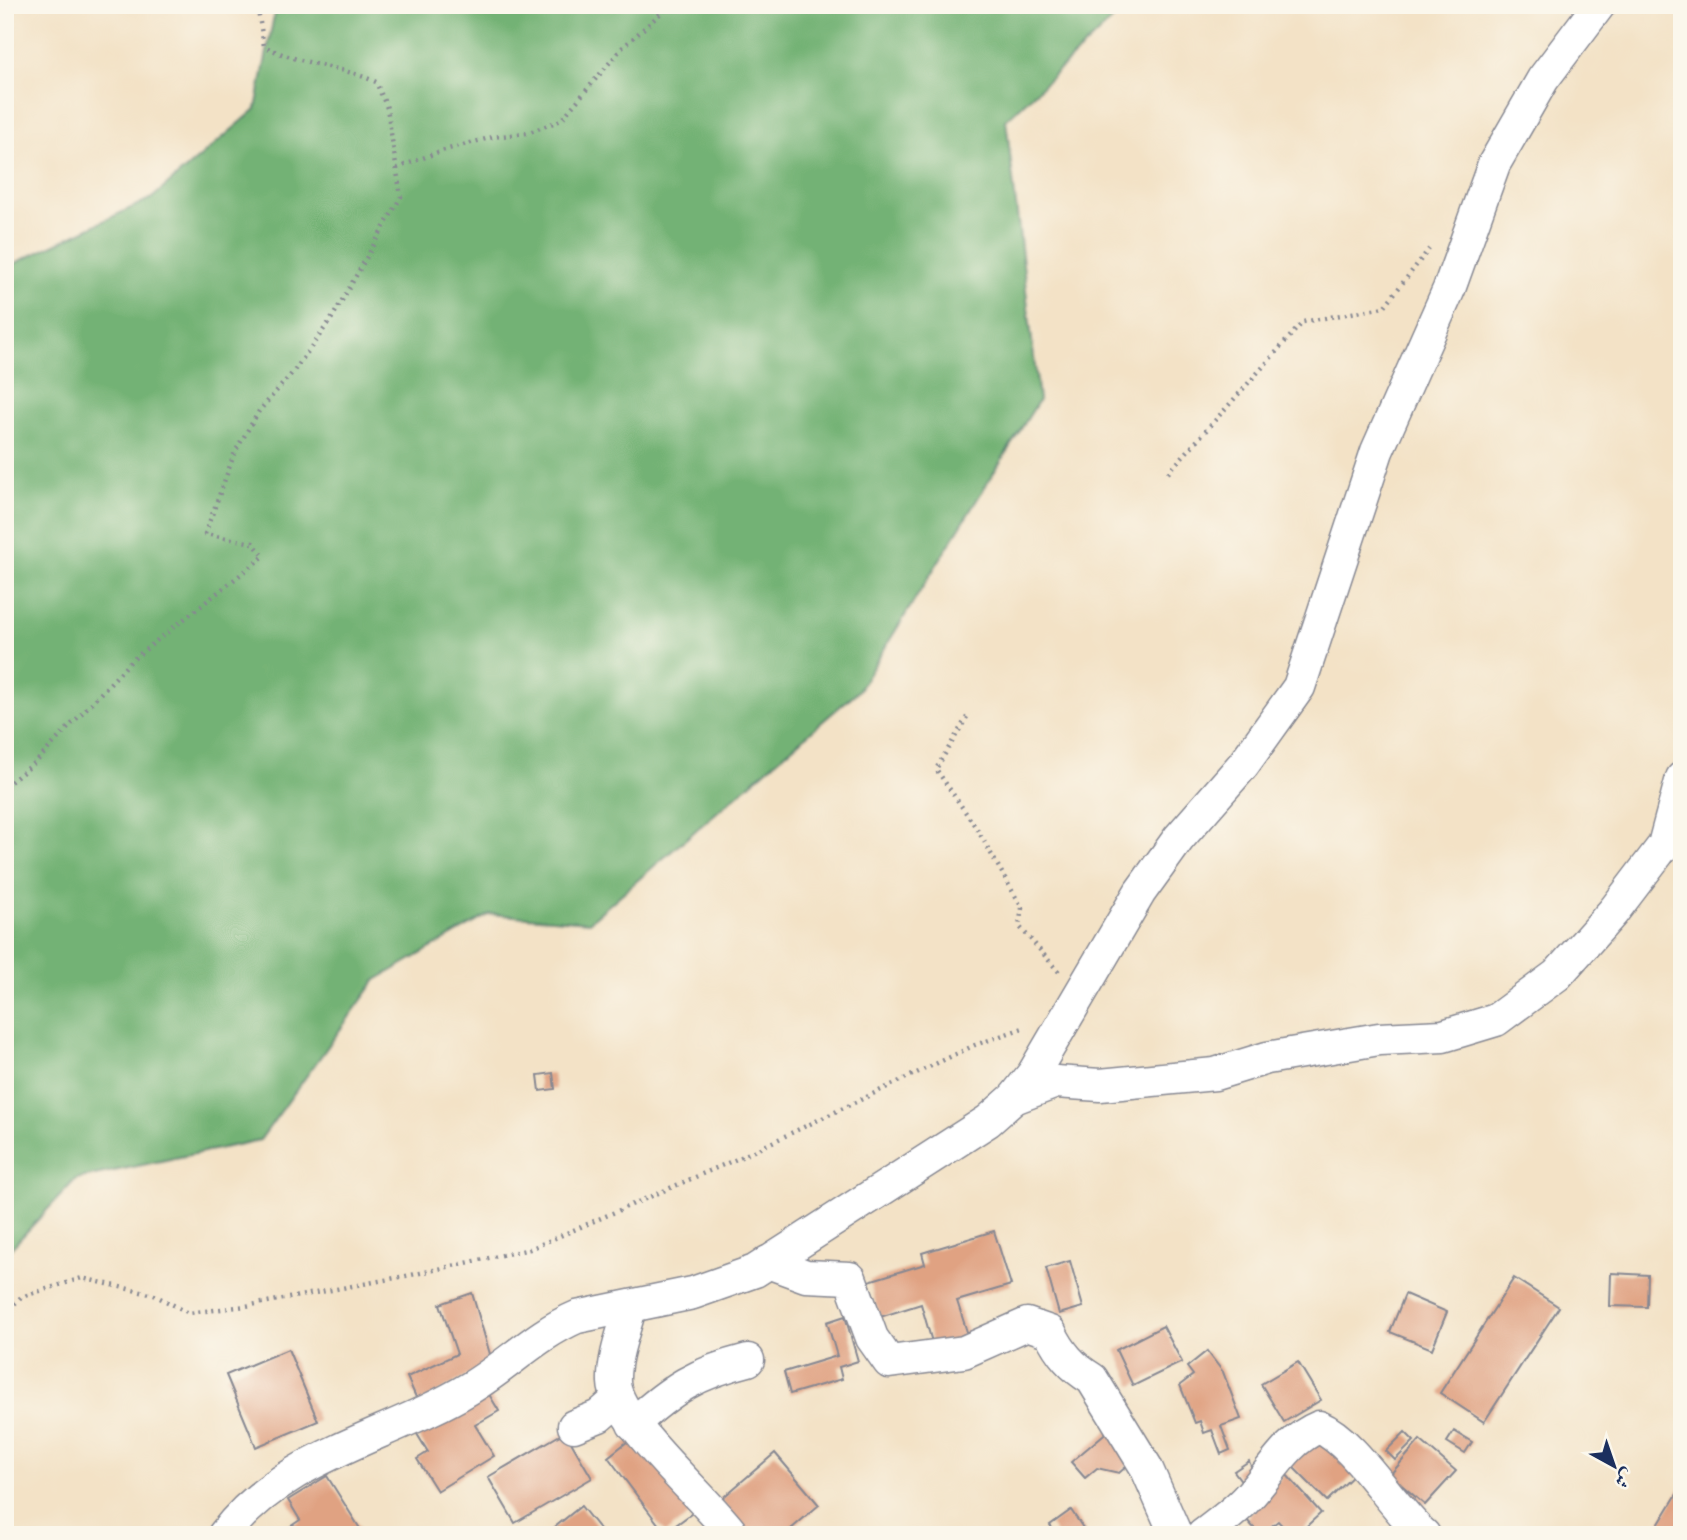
<svg xmlns="http://www.w3.org/2000/svg" width="1687" height="1540" viewBox="0 0 1687 1540" font-family="'IM FELL DW Pica',Amiri,serif">
	<style>
		.forest { fill: #73b274; stroke: #477069; stroke-width: 2 }
		.building { fill: #e0a282 }
		.lines { fill: none; stroke-linecap: round; stroke-linejoin: round }
		.minor-casing { stroke: #878892; stroke-width: 35 }
		.path { stroke: #878892; stroke-width: 4.5; stroke-dasharray: 2 5; stroke-linecap: butt }
		.minor { stroke: #fff; stroke-width: 32 }
	</style>
	<rect width="100%" height="100%" fill="#fbf7ec"/>
	<filter id="ink" filterUnits="userSpaceOnUse"><feTurbulence type="fractalNoise" baseFrequency=".0143" numOctaves="2"/><feDisplacementMap in="SourceGraphic" scale="14" xChannelSelector="R" yChannelSelector="G"/><feConvolveMatrix kernelMatrix="1 2 1 2 8 2 1 2 1" color-interpolation-filters="sRGB"/></filter>
	<filter id="wash" filterUnits="userSpaceOnUse"><feTurbulence type="fractalNoise" baseFrequency=".00686" numOctaves="4" result="noise"/><feDisplacementMap in="SourceGraphic" scale="28" xChannelSelector="R" yChannelSelector="G"/><feGaussianBlur stdDeviation="1.57" result="paint"/><feColorMatrix in="noise" values="0 0 0 0 0 0 0 0 0 0 0 0 0 0 0 0 0 1.4 0 .05"/><feComposite in="paint" operator="in"/></filter>
	<g filter="url(#wash)">
		<rect width="100%" height="100%" fill="#f3e2c6"/>
		<!-- forest -->
		<polygon class="forest" points="276,5 1128,5 1006,120 1039,400 858,691 589,922 490,914 376,980 260,1140 76,1179 5,1255 5,268 152,198 256,109"/>
		<g id="blocks">
			<!-- building -->
			<g class="building">
				<polygon points="553,1073 555,1089 540,1091 538,1075"/>
				<polygon points="994,1231 1011,1285 957,1301 969,1338 934,1349 921,1304 880,1317 869,1281 925,1264 922,1253"/>
				<polygon points="1070,1261 1083,1307 1059,1314 1046,1268"/>
				<polygon points="1611,1273 1648,1275 1647,1307 1610,1306"/>
				<polygon points="1514,1278 1559,1307 1484,1422 1440,1393"/>
				<polygon points="472,1293 492,1361 419,1404 407,1377 457,1354 440,1304"/>
				<polygon points="1405,1294 1447,1312 1432,1349 1390,1332"/>
				<polygon points="845,1316 858,1361 839,1367 842,1379 790,1394 784,1372 837,1356 827,1322"/>
				<polygon points="1163,1326 1182,1362 1133,1386 1116,1350"/>
				<polygon points="288,1349 318,1421 256,1447 226,1375"/>
				<polygon points="1207,1351 1223,1372 1241,1419 1221,1426 1230,1450 1221,1454 1212,1430 1204,1433 1200,1421 1195,1423 1180,1385 1193,1375 1187,1367"/>
				<polygon points="1298,1362 1321,1400 1284,1422 1261,1384"/>
				<polygon points="484,1386 499,1411 475,1425 494,1456 437,1491 417,1459 428,1452 414,1429"/>
				<polygon points="1109,1430 1134,1460 1119,1473 1097,1468 1085,1478 1071,1462"/>
				<polygon points="1454,1431 1472,1442 1465,1453 1447,1442"/>
				<polygon points="565,1432 592,1478 515,1523 488,1477"/>
				<polygon points="1320,1432 1358,1471 1327,1501 1289,1463"/>
				<polygon points="1405,1432 1414,1441 1395,1460 1386,1451"/>
				<polygon points="637,1434 695,1511 665,1533 608,1457"/>
				<polygon points="1420,1440 1456,1471 1425,1505 1390,1475"/>
				<polygon points="775,1453 819,1505 784,1535 749,1535 720,1500"/>
				<polygon points="1249,1461 1256,1479 1245,1486 1234,1471"/>
				<polygon points="1285,1473 1321,1513 1297,1535 1291,1535 1278,1521 1260,1535 1246,1519"/>
				<polygon points="327,1476 364,1535 284,1535 282,1532 300,1520 288,1500"/>
				<polygon points="1682,1486 1682,1535 1652,1535"/>
				<polygon points="581,1506 604,1535 545,1535"/>
				<polygon points="1071,1510 1085,1531 1079,1535 1057,1535 1050,1525"/>
			</g>
		</g>
	</g>
	<g filter="url(#ink)">
		<use href="#blocks" fill-opacity="0" stroke="#878892" stroke-width="2"/>
		<g class="lines">
			<!-- minor casing -->
			<g class="minor-casing">
				<g id="minor">
					<polyline points="1014,1098 1056,1082 1100,1085 1215,1074 1267,1058 1379,1039 1443,1036 1496,1020 1557,975 1613,912 1664,845 1682,778"/>
					<path d="M768 1262 806 1276 850 1278 872 1338 889 1362 964 1352 1027 1324 1050 1332C1060 1353 1072 1367 1092 1379L1146 1467 1176 1535"/>
					<path d="M630 1308C624 1331 613 1358 614 1382 615 1421 707 1499 733 1535"/>
					<path d="M633 1424C672 1389 696 1373 748 1360"/>
					<polyline points="574,1426 599,1416 617,1400"/>
					<path d="M224 1535C283 1455 390 1437 470 1388 507 1366 537 1334 577 1317L693 1293 755 1271 988 1121 1014 1098 1033 1074 1140 892 1179 838 1243 765 1299 687 1377 451 1449 289 1494 164 1543 79 1599 5"/>
					<path d="M1203 1535C1219 1523 1236 1511 1249 1496 1272 1471 1287 1440 1319 1427 1355 1442 1391 1506 1424 1535"/>
				</g>
			</g>
			<!-- path -->
			<g class="path">
				<polyline points="397,168 441,151 493,137 527,133 561,120 622,48 670,5"/>
				<polyline points="1168,473 1303,322 1384,307 1429,249"/>
				<polyline points="967,717 936,769 977,829 1022,908 1019,926 1059,972"/>
				<path d="M5 786 36 762 131 661 264 556 253 543 205 534 235 452 259 411 294 371 332 318 401 197 387 108 376 82C339 65 303 66 264 46L257 5"/>
				<polyline points="5,1314 21,1297 82,1278 154,1295 189,1313 246,1306 411,1275 530,1249 739,1158 975,1045 1023,1028"/>
			</g>
			<!-- minor -->
			<use href="#minor" class="minor"/>
		</g>
	</g>
	<!-- margin -->
	<rect width="1687" height="1540" fill="none" stroke="#fbf7ec" stroke-width="28"/>
	<!-- north arrow -->
	<g transform="translate(1614 1466) rotate(140)" stroke="#fbf7ec" stroke-width="5" paint-order="stroke">
	<path d="M0-5L12 26L0 18L-12 26Z" fill="#1b2f5e"/>
	<text y="-10" font-size="19" font-weight="bold" text-anchor="middle" fill="#1b2f5e">ش</text>
	</g>
</svg>
